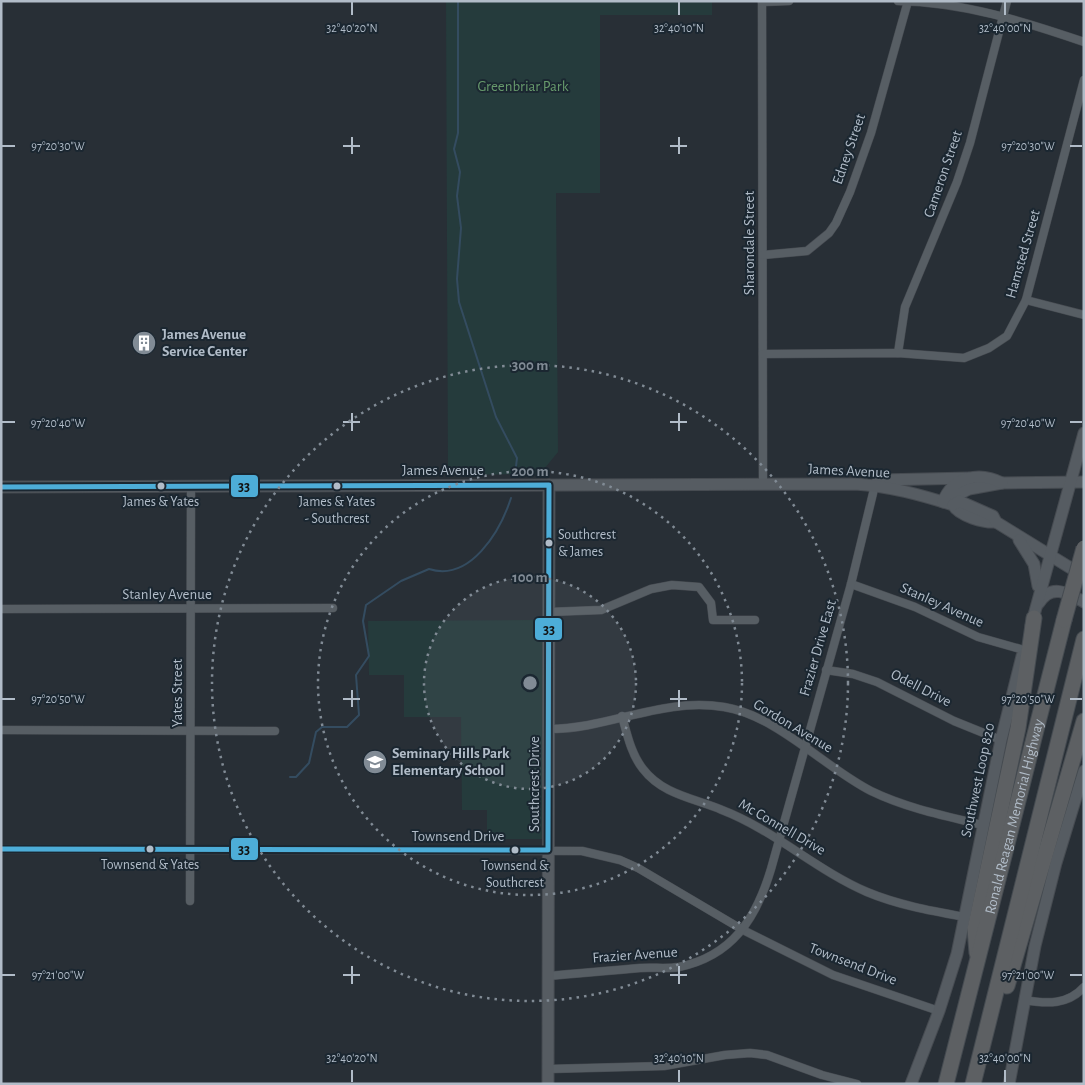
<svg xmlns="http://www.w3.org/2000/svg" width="1085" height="1085" viewBox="0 0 1085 1085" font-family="'Alegreya Sans',sans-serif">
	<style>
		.green { fill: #253b3c }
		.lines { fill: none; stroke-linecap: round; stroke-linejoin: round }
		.stream { stroke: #344c60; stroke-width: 2 }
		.street-casing { stroke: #464b51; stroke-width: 9 }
		.secondary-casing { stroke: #464b51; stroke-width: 13 }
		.highway-casing { stroke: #454b51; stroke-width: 17 }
		.street { stroke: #575e64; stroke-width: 8 }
		.secondary { stroke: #565c62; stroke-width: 11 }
		.highway { stroke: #5d6063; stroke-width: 15 }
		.highway-bridge-casing { stroke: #454b51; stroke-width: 17; stroke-linecap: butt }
		.highway-bridge { stroke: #5d6063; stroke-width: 15 }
		.bus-1-casing { stroke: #1b2731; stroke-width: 9 }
		.bus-1 { stroke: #4dadd8; stroke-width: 5 }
		.ticks { fill: none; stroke: #b1bcc8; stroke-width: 2 }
		.ring { fill: none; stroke: #818b95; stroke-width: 2.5; stroke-dasharray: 2.5 5 }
		.bus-dot { fill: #b1bcc8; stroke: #1b2731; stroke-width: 2 }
		.labels { text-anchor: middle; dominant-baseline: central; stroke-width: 4; stroke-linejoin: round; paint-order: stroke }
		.bus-label { font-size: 14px; fill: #b1bcc8; stroke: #1b2731 }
		.park-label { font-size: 15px; fill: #679a6c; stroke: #1b2731 }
		.street-label { font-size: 15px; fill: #b1bcc8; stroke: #1b2731 }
		.poi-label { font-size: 15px; font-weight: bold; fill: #b1bcc8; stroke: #1b2731; text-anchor: start }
		.ticks-label { font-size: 12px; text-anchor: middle; fill: #b1bcc8; stroke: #1b2731; stroke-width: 4; stroke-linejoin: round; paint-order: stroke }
		.centre { fill: #818b95; stroke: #1b2731; stroke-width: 2.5 }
		.ring-label { font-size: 15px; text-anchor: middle; font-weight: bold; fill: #818b95; stroke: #1b2731; stroke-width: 4; stroke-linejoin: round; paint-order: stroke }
		.line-badge { stroke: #1b2731; stroke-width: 2 }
		.pale-badge-label { font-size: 14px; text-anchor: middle; font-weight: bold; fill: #111 }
	</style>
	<rect width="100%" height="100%" fill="#282f36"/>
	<!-- green -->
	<g class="green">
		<polygon points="446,1 712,1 712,15 600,15 600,193 556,193 558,452 540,474 448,475"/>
		<polygon points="543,620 544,839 487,839 487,810 462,810 461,717 404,717 404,675 369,675 368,621"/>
	</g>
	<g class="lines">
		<!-- stream -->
		<g class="stream">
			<polyline points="458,1 458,133 454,149 460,172 457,196 461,228 457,279 459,302 496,417 517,458 515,475"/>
			<path d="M290 777H296L309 763 316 732 322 727H347L359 715 356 675 369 656 363 621 366 605 401 581 429 569C470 582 500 532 511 498"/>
		</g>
		<!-- street casing -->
		<g class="street-casing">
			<g id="street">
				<polyline points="762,1 763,484"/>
				<path d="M898 1C962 2 1023 21 1084 42"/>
				<polyline points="762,2 789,1"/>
				<polyline points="763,255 807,251 829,233 836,223 850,192 871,133 908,1"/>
				<polyline points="1026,300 1084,315"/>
				<polyline points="898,353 905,307 957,182 970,143 1007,1"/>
				<polyline points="763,354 898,353 964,358 989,348 1007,336 1026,300 1084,80"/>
				<polyline points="851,584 915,607 978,637 1024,650"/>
				<polyline points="1,609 333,608"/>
				<polyline points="549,612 601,610 651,589 672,585 699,587 711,603 713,620 755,620"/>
				<polyline points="826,670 853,674 877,682 954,721 1001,740"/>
				<path d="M622 716C627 734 631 754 643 769 663 795 694 798 722 810 774 830 816 870 867 892 898 905 932 911 965 917"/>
				<path d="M549 729C610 729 661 697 724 707 776 715 824 767 871 791 906 808 945 816 983 825"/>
				<polyline points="1,730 275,731"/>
				<polyline points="1,849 582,851 620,860 638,868 743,930 833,975 939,1011"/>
				<polyline points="190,901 191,486"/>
				<path d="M548 976C579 973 609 971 640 968 653 967 666 969 679 967 732 956 756 919 771 869L851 584 875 485"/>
				<path d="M1024 1000C1047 1004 1068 1005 1084 987"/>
				<polyline points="548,1069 664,1066 725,1055 750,1053 767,1055 822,1075 857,1084"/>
			</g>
		</g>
		<!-- secondary casing -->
		<g class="secondary-casing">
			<g id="secondary">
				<polyline points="875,485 879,480 969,478"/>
				<path d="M1 487 855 484C889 486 921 495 953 505 959 516 984 523 996 522"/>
				<polyline points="949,499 969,489 1002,483 1084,482"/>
				<path d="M943 502C952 477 979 471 1002 483"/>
				<polyline points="953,505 959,501 993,516 996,522 1082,575"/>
				<polyline points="1019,540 1034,564 1038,586"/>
				<path d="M1039 603C1051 583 1068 593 1084 602"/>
				<polyline points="1031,626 1084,433"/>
				<polyline points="548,1084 549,485"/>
				<polyline points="911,1084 939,1011 957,954 1001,740 1022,656"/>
				<polyline points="1009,1084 1035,946 1056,863 1084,771"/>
			</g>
		</g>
		<!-- highway casing -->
		<g class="highway-casing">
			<g id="highway">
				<polyline points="977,953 975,929 1018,728 1034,618"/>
				<polyline points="1007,986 1084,721"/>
				<path id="s1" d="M946 1084 1064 620"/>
				<polyline points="973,1084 1084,639"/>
			</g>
		</g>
		<!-- street -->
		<use href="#street" class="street"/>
		<!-- secondary -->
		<use href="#secondary" class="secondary"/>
		<!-- highway -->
		<use href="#highway" class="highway"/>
		<!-- highway-bridge casing -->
		<g class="highway-bridge-casing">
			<polyline id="highway-bridge" points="1064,620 1084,548"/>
		</g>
		<!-- highway-bridge -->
		<use href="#highway-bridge" class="highway-bridge"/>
		<!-- bus-1 casing -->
		<g class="bus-1-casing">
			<polyline id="bus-1" points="1,487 549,485 548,850 1,849"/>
		</g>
		<!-- bus-1 -->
		<use href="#bus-1" class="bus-1"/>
	</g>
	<!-- ticks -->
	<path class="ticks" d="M352 2V15M679 2V15M1005 2V15M352 137V154M679 137V154M2 146H15M343 146H360M670 146H687M1070 146H1082M352 413V431M679 413V431M2 422H15M343 422H360M670 422H687M1070 422H1082M352 690V707M679 690V707M2 699H15M343 699H360M670 699H687M1070 699H1082M352 966V984M679 966V984M2 975H15M343 975H360M670 975H687M1070 975H1082M352 1070V1082M679 1070V1082M1005 1070V1082"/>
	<!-- distance rings -->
	<circle cx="530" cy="683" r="106" fill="#818b95" fill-opacity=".12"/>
	<g class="ring">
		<circle cx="530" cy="683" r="106"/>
		<circle cx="530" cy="683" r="212"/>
		<circle cx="530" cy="683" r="318"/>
	</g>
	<!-- icons -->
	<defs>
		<g id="building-disc" transform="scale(1.25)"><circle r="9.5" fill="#818b95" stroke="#1b2731"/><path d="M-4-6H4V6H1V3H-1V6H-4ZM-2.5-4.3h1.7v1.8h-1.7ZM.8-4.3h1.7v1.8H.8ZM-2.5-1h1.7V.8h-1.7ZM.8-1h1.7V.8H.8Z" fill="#fff"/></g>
		<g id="school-disc" transform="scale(1.25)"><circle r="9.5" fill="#818b95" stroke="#1b2731"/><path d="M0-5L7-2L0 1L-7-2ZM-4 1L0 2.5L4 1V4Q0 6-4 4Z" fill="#fff"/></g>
	</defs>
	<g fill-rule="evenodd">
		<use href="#building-disc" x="144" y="343"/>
		<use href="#school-disc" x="375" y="762"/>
	</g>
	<!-- markers -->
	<g class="bus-dot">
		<circle cx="161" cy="486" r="4.5"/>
		<circle cx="337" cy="486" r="4.5"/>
		<circle cx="549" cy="543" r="4.5"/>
		<circle cx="150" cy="849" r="4.5"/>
		<circle cx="515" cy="850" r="4.5"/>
	</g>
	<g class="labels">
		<!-- bus labels -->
		<g class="bus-label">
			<text x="161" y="502">James &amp; Yates</text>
			<text x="337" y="502">James &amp; Yates<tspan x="337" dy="17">- Southcrest</tspan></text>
			<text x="558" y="535" text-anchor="start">Southcrest<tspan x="558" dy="17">&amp; James</tspan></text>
			<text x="150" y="865">Townsend &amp; Yates</text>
			<text x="515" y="866">Townsend &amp;<tspan x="515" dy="17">Southcrest</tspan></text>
		</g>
		<!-- park labels -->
		<g class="park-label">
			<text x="523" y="86">Greenbriar Park</text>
		</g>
		<!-- street labels -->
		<g class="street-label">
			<text transform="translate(849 149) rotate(-71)">Edney Street</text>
			<text transform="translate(943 174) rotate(-71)">Cameron Street</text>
			<text transform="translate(749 243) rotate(-90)">Sharondale Street</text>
			<text transform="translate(1023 254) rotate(-74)">Hamsted Street</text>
			<text x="443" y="470">James Avenue</text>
			<text transform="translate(849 471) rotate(3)">James Avenue</text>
			<text x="167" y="594">Stanley Avenue</text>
			<text transform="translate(942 605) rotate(24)">Stanley Avenue</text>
			<text transform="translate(818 648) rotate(-74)">Frazier Drive East</text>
			<text transform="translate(921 688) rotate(27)">Odell Drive</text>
			<text transform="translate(177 693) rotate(-90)">Yates Street</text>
			<text transform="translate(793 726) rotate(31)">Gordon Avenue</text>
			<text transform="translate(978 780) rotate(-78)">Southwest Loop 820</text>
			<text transform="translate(534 784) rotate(-90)">Southcrest Drive</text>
			<text stroke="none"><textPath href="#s1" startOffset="276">Ronald Reagan Memorial Highway</textPath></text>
			<text transform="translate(782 827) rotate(30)">Mc Connell Drive</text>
			<text x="458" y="836">Townsend Drive</text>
			<text transform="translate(635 955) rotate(-4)">Frazier Avenue</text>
			<text transform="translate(853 964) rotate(21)">Townsend Drive</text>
		</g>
		<!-- poi labels -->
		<g class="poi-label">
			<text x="162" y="334">James Avenue<tspan x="162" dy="17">Service Center</tspan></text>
			<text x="392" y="753">Seminary Hills Park<tspan x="392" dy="17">Elementary School</tspan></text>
		</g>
	</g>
	<g class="ticks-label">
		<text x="352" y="32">32°40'20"N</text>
		<text x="679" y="32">32°40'10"N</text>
		<text x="1005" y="32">32°40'00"N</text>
		<text x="1028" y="150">97°20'30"W</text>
		<text x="58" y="150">97°20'30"W</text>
		<text x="1028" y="427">97°20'40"W</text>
		<text x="58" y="427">97°20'40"W</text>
		<text x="1028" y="703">97°20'50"W</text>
		<text x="58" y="703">97°20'50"W</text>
		<text x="1028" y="979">97°21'00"W</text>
		<text x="58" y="979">97°21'00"W</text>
		<text x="352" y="1062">32°40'20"N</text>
		<text x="679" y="1062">32°40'10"N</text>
		<text x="1005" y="1062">32°40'00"N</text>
	</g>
	<circle cx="530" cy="683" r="8" class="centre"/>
	<g class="ring-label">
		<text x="530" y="370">300 m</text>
		<text x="530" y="476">200 m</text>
		<text x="530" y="582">100 m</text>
	</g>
	<g class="line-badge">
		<rect x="230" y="474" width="29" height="24" rx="5" fill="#4dadd8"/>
		<rect x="534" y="617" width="29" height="24" rx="5" fill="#4dadd8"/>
		<rect x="230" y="837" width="29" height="24" rx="5" fill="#4dadd8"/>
	</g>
	<g class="pale-badge-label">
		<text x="244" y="491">33</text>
		<text x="549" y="634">33</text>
		<text x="244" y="854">33</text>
	</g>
	<!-- border -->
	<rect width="1085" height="1085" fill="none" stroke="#b1bcc8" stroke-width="5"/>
</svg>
